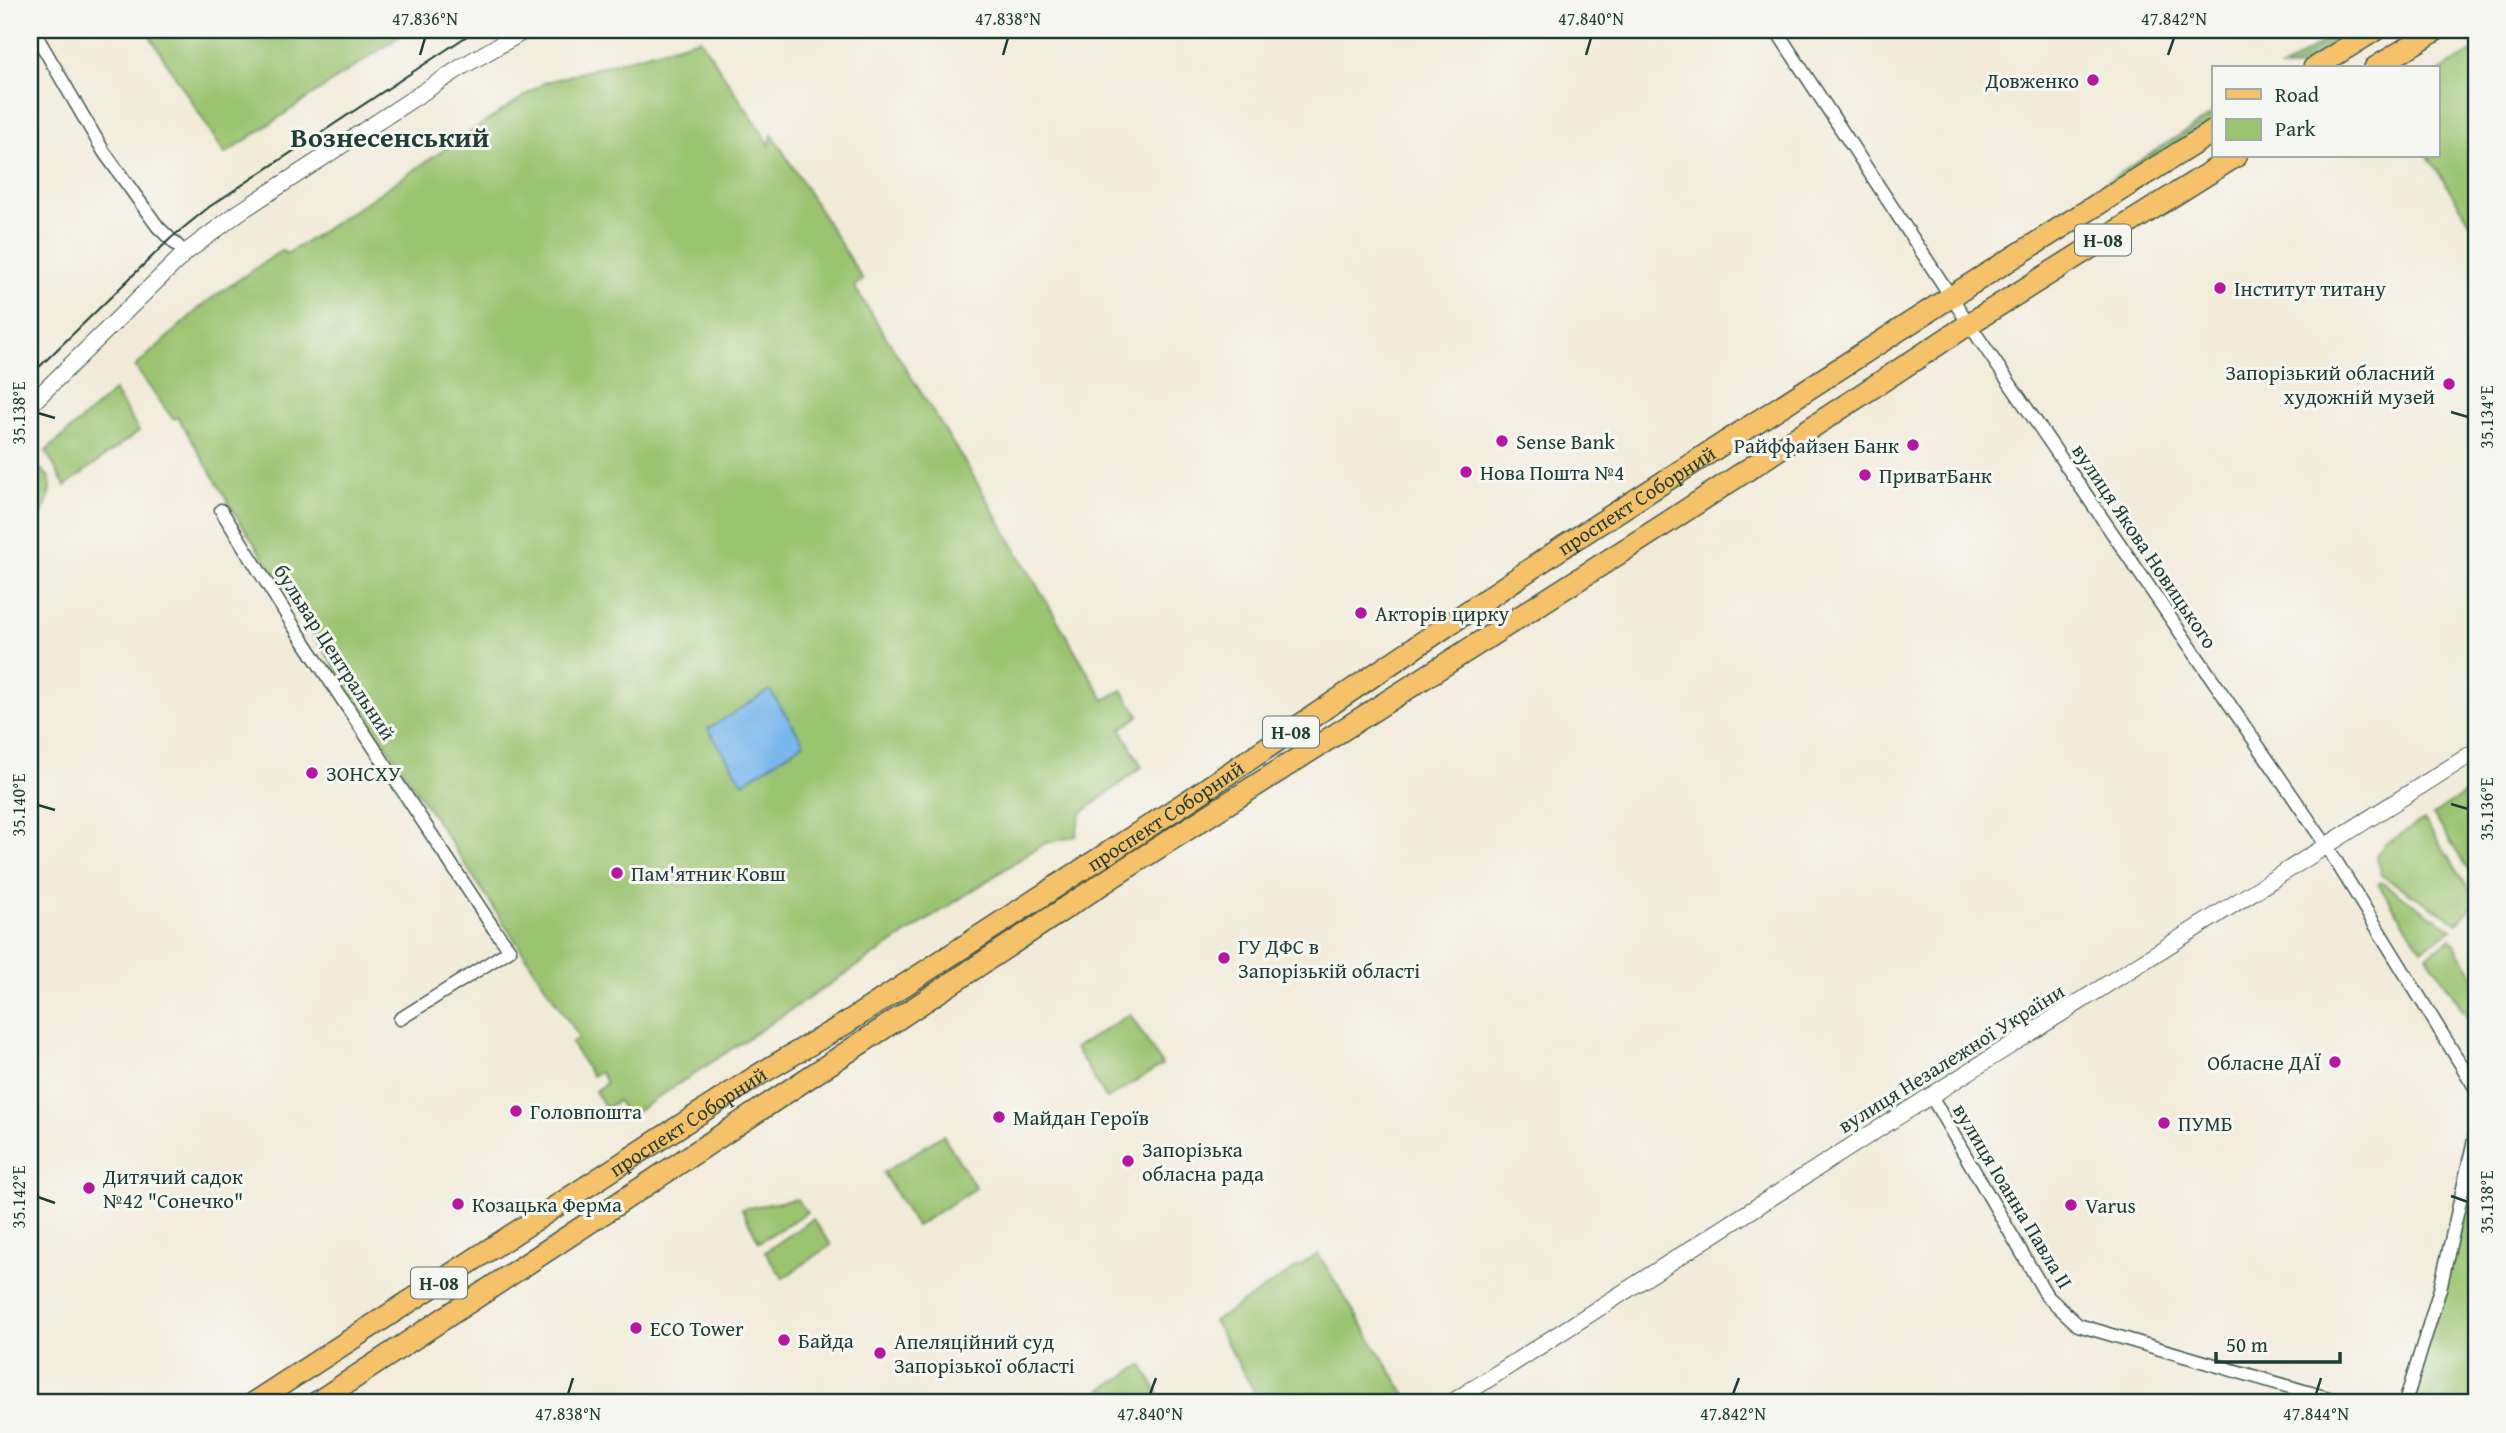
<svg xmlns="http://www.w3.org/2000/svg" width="2506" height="1433" viewBox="0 0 2506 1433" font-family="'Gentium Book Plus',serif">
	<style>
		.green { fill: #9bc471; stroke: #5d8052; stroke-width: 2 }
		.forest { fill: #7caa63; stroke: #4e744c; stroke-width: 2 }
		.water { fill: #79b8ed; stroke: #4c7a90; stroke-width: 2 }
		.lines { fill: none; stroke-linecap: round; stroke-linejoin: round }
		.minor-casing { stroke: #3f574d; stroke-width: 15 }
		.tertiary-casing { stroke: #3f574d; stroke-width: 18 }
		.primary-casing { stroke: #3f574d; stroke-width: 24 }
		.minor { stroke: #fff; stroke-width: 12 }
		.tertiary { stroke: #fff; stroke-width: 16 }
		.primary { stroke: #f5c16b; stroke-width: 21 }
		.tram { stroke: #1f3d34; stroke-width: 2 }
		.ticks { fill: none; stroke: #1f3d34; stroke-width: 2.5 }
		.poi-dot { fill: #b5179e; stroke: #f6f6f2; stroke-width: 2.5 }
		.labels { text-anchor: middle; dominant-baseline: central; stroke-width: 6; stroke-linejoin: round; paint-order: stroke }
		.shield { fill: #f6f6f2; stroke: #60746d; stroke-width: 2 }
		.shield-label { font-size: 19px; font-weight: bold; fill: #1f3d34 }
		.poi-label { font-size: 21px; fill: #1f3d34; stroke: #f6f6f2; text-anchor: start }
		.street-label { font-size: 21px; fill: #1f3d34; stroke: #f6f6f2 }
		.district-label { font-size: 28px; font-weight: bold; fill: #1f3d34; stroke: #f6f6f2 }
		.neatline { fill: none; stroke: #1f3d34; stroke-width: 2.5 }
		.ticks-label { font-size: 18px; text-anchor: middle; fill: #1f3d34 }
	</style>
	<rect width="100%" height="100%" fill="#f6f6f2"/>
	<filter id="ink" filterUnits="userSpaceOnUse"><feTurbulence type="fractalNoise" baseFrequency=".0143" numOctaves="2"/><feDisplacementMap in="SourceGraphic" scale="14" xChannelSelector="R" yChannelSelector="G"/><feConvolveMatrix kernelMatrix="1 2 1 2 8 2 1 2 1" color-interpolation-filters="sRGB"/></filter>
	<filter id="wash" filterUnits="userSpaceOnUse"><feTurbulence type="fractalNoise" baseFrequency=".00686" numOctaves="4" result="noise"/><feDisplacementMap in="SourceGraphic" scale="28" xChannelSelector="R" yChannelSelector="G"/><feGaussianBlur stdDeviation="1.57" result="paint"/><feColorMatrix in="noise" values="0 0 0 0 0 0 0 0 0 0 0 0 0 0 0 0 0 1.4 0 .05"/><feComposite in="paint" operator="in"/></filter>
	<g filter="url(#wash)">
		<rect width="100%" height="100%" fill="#f2ebd9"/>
		<!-- green -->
		<g class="green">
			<polygon points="146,30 409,30 225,154"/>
			<polygon points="700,39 770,145 772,134 863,280 854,286 969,469 1104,700 1122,690 1139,716 1121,729 1142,767 1080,814 1076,836 1043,844 628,1117 618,1101 606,1108 595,1091 606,1083 600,1072 592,1076 571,1043 579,1038 571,1025 385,743 381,745 331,671 335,667 239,520 178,417 173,419 135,367 205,303 282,250 286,254 312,238 544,83"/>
			<polygon points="2476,49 2476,231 2428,156 2438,156 2438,72"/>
			<polygon points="114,391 139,431 65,486 46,451"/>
			<path d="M33 462 50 478C52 497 42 518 30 533V466Z"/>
			<polygon points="2476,786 2476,880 2433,815"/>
			<polygon points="2424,820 2476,899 2476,902 2458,923 2381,875 2376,855 2385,844"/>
			<polygon points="2381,882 2452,929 2422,949 2378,884"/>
			<polygon points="2450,939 2476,978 2476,1030 2427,955"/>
			<polygon points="1130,1014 1162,1065 1107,1099 1075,1048"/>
			<polygon points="2476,1131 2476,1403 2409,1403"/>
			<polygon points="943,1135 976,1188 916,1226 883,1173"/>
			<polygon points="797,1199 807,1212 759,1242 742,1209"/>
			<polygon points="813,1219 831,1245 783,1278 765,1252"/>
			<polygon points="1318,1254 1407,1397 1397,1403 1261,1403 1214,1321"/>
			<polygon points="1142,1365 1164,1403 1080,1403"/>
		</g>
		<!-- forest -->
		<g class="forest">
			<polygon points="2342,30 2363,30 2302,68 2282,68"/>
			<polygon points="2214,113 2214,125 1979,274 1975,266"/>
		</g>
		<!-- water -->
		<polygon class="water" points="770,690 804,743 743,783 708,729"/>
	</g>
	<g filter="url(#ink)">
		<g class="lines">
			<!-- minor casing -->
			<g class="minor-casing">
				<g id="minor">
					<polyline points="33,30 104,152 158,227 185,253"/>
					<polyline points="1776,30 1969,324 2326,845 2476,1089"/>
					<polyline points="221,510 293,625 494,929 510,950 400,1019"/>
					<polyline points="1931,1096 2047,1296 2078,1325 2345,1403"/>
					<polyline points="2405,1403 2440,1289 2476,1131"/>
				</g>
			</g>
			<!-- tertiary casing -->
			<g class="tertiary-casing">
				<g id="tertiary">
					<polyline points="30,405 185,253 238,213 463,66 526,30"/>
					<polyline points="1451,1403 1853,1145 2476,751"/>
				</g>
			</g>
			<!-- primary casing -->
			<g class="primary-casing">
				<g id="primary">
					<polyline points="2314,68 2375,30"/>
					<polyline points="2375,68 2436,30"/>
					<path id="s1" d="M253 1403 760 1074 843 1025 1194 797 1566 545 1952 296 2214 131"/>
					<polyline points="316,1403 1114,876 1662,526 1969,324 2236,156"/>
				</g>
			</g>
			<!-- minor -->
			<use href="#minor" class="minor"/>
			<!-- tertiary -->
			<use href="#tertiary" class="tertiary"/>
			<!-- primary -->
			<use href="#primary" class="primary"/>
			<!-- tram -->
			<polyline class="tram" points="30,376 171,238 209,207 476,30"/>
		</g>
	</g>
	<!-- ticks -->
	<path class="ticks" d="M420 55 425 38M1003 55 1008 38M1586 55 1591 38M2168 55 2174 38M2451 412 2468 417M38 413 55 418M2451 804 2468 809M38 805 55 810M2451 1196 2468 1202M38 1197 55 1203M568 1394 573 1378M1150 1394 1156 1378M1733 1394 1739 1378M2316 1394 2321 1378"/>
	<!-- markers -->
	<g class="poi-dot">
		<circle cx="2093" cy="80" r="7"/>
		<circle cx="2220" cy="288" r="7"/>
		<circle cx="2449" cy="384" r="7"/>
		<circle cx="1502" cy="441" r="7"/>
		<circle cx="1913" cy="445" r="7"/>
		<circle cx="1466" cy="472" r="7"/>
		<circle cx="1865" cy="475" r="7"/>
		<circle cx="1361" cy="613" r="7"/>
		<circle cx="312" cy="773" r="7"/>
		<circle cx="617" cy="873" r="7"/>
		<circle cx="1224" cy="958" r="7"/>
		<circle cx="2335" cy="1062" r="7"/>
		<circle cx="516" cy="1111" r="7"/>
		<circle cx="999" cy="1117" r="7"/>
		<circle cx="2164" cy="1123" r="7"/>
		<circle cx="1128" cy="1161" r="7"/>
		<circle cx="89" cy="1188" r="7"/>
		<circle cx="458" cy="1204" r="7"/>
		<circle cx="2071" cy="1205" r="7"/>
		<circle cx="636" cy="1328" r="7"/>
		<circle cx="784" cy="1340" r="7"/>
		<circle cx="880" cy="1353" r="7"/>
	</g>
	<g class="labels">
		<!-- shield labels -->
		<g class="shield">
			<rect x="2075" y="224.5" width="56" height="31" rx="5"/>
			<rect x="1263" y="716.5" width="56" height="31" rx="5"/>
			<rect x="411" y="1267.5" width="56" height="31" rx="5"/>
		</g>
		<g class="shield-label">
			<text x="2103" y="240">Н-08</text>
			<text x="1291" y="732">Н-08</text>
			<text x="439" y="1283">Н-08</text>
		</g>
		<!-- poi labels -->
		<g class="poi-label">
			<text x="2079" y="80" text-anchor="end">Довженко</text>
			<text x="2234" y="288">Інститут титану</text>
			<text x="2435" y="372" text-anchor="end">Запорізький обласний<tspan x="2435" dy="24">художній музей</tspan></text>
			<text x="1516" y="441">Sense Bank</text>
			<text x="1899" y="445" text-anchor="end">Райффайзен Банк</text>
			<text x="1480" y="472">Нова Пошта №4</text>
			<text x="1879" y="475">ПриватБанк</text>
			<text x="1375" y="613">Акторів цирку</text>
			<text x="326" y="773">ЗОНСХУ</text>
			<text x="631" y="873">Пам'ятник Ковш</text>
			<text x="1238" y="946">ГУ ДФС в<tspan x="1238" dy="24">Запорізькій області</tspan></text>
			<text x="2321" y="1062" text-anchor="end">Обласне ДАЇ</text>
			<text x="530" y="1111">Головпошта</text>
			<text x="1013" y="1117">Майдан Героїв</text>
			<text x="2178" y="1123">ПУМБ</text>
			<text x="1142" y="1149">Запорізька<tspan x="1142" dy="24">обласна рада</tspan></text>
			<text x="103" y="1176">Дитячий садок<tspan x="103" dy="24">№42 "Сонечко"</tspan></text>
			<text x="472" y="1204">Козацька Ферма</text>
			<text x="2085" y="1205">Varus</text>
			<text x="650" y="1328">ECO Tower</text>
			<text x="798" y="1340">Байда</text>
			<text x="894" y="1341">Апеляційний суд<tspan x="894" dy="24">Запорізької області</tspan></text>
		</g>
		<!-- street labels -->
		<g class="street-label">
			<text stroke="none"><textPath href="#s1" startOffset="1652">проспект Соборний</textPath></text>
			<text transform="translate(2145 546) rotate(56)">вулиця Якова Новицького</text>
			<text transform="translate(335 652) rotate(57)">бульвар Центральний</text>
			<text stroke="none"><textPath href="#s1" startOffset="1085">проспект Соборний</textPath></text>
			<text transform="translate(1951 1058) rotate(-32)">вулиця Незалежної України</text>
			<text stroke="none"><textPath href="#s1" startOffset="518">проспект Соборний</textPath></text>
			<text transform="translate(2013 1196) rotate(59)">вулиця Іоанна Павла ІІ</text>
		</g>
		<!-- district labels -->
		<g class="district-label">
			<text x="390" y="136">Вознесенський</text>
		</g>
	</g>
	<!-- margin -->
	<rect width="2506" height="1433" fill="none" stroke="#f6f6f2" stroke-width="77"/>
	<!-- legend -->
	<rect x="2212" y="66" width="228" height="91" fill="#f6f6f2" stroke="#a0aca6" stroke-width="2"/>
	<rect x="2226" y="89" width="35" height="10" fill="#f5c16b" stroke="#a0aca6" stroke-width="2"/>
	<text x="2275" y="102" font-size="21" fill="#1f3d34">Road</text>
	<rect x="2226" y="119" width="35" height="21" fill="#9bc471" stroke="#a0aca6" stroke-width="2"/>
	<text x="2275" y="136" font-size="21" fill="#1f3d34">Park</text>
	<!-- scale -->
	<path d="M2216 1352v10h124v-10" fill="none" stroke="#1f3d34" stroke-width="3.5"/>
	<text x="2226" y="1352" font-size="21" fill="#1f3d34" stroke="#f6f6f2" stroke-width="5" paint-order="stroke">50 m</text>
	<rect x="38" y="38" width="2430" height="1356" class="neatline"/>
	<g class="ticks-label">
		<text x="425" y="25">47.836°N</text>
		<text x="1008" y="25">47.838°N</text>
		<text x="1591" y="25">47.840°N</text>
		<text x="2174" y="25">47.842°N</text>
		<text transform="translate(19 413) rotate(-90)" y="6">35.138°E</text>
		<text transform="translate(2487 417) rotate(-90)" y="6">35.134°E</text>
		<text transform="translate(19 805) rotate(-90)" y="6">35.140°E</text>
		<text transform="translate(2487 809) rotate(-90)" y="6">35.136°E</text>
		<text transform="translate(19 1197) rotate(-90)" y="6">35.142°E</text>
		<text transform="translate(2487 1202) rotate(-90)" y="6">35.138°E</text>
		<text x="568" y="1420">47.838°N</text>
		<text x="1150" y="1420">47.840°N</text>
		<text x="1733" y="1420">47.842°N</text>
		<text x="2316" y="1420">47.844°N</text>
	</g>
</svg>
